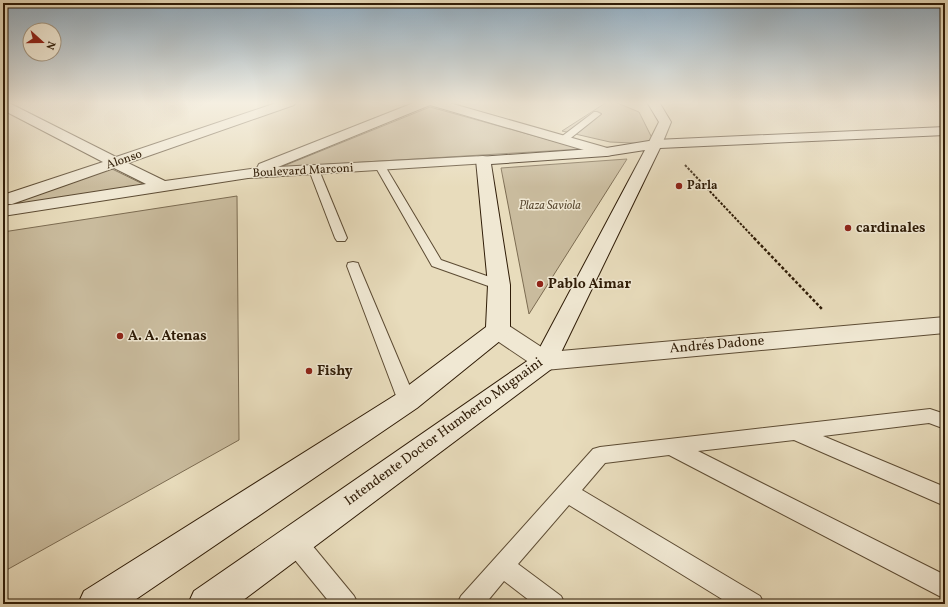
<svg xmlns="http://www.w3.org/2000/svg" width="948" height="607" viewBox="0 0 948 607" font-family="Vollkorn,serif">
	<style>
		.green { fill: #c9bb9d; stroke: #7c6c52 }
		.lines { fill: none; stroke-linecap: round; stroke-linejoin: round }
		.service-casing { stroke: #5d4c34; stroke-width: 2 }
		.minor-casing { stroke: #5d4c34; stroke-width: 2 }
		.secondary-casing { stroke: #2f1c07; stroke-width: 2 }
		.path-far1 { stroke: #2f1c07; stroke-width: 2; stroke-dasharray: 2.5 1.5; stroke-linecap: butt }
		.path { stroke: #2f1c07; stroke-width: 2.5; stroke-dasharray: 3 2; stroke-linecap: butt }
		.service { fill: #f0e8d3; fill-rule: evenodd }
		.minor { fill: #f0e8d3; fill-rule: evenodd }
		.secondary { fill: #f0e8d3; fill-rule: evenodd }
		.poi-dot { fill: #8f2418; stroke: #f0e8d3; stroke-width: 1.5 }
		.labels { text-anchor: middle; dominant-baseline: central; stroke-width: 3; stroke-linejoin: round; paint-order: stroke }
		.far-street-label { font-size: 12px; fill: #2f1c07; stroke: #f0e8d3 }
		.far-poi-label { font-size: 12px; font-weight: bold; fill: #2f1c07; stroke: #f0e8d3; text-anchor: start }
		.far-park-label { font-size: 12px; font-style: italic; fill: #5d4c34; stroke: #f0e8d3 }
		.poi-label { font-size: 14px; font-weight: bold; fill: #2f1c07; stroke: #f0e8d3; text-anchor: start }
		.street-label { font-size: 14px; fill: #2f1c07; stroke: #f0e8d3 }
	</style>
	<rect width="100%" height="100%" fill="#e8dcbc"/>
	<filter id="stains"><feTurbulence type="fractalNoise" baseFrequency=".005" numOctaves="4"/><feColorMatrix values="0 0 0 0 .2 0 0 0 0 .09 0 0 0 0 .02 0 0 0 .5 -.17"/></filter>
	<radialGradient id="worn" r=".72"><stop offset=".6" stop-color="#630" stop-opacity="0"/><stop offset="1" stop-color="#630" stop-opacity=".3"/></radialGradient>
	<!-- green -->
	<g class="green">
		<polygon points="607,102 615,102 639,112 655,144 610,142 562,131"/>
		<polygon points="430,107 582,149 281,167"/>
		<polygon points="627,159 529,314 501,168"/>
		<polygon points="110,168 145,185 3,207 3,204"/>
		<polygon points="237,196 239,440 3,572 3,232"/>
	</g>
	<g class="lines">
		<!-- service casing -->
		<g class="service-casing">
			<g id="service">
				<polygon points="594,112 597,112 601,114 567,141 561,141 560,139 561,137"/>
				<polygon points="380,163 385,166 441,260 504,282 506,285 504,288 499,289 494,288 432,266 375,166"/>
				<polygon points="314,167 319,170 347,238 345,241 337,241 335,238 309,170"/>
				<polygon points="353,262 358,263 359,266 416,401 413,406 407,408 401,406 398,401 347,266 348,263"/>
				<polygon points="930,409 945,414 945,429 929,423 823,436 945,487 945,506 794,440 698,451 945,575 945,599 669,455 605,463 582,490 760,596 764,604 730,604 569,505 518,564 561,596 565,604 534,604 504,581 485,604 457,604 461,596 593,449 600,447"/>
				<polygon points="294,530 302,533 354,596 358,604 331,604 286,549 283,541 286,533"/>
			</g>
		</g>
		<!-- minor casing -->
		<g class="minor-casing">
			<g id="minor">
				<polygon points="3,102 7,102 116,157 279,102 296,102 294,105 128,163 165,181 257,168 259,164 416,102 446,102 611,149 613,152 611,155 606,156 601,155 430,105 278,167 483,156 488,157 490,160 488,163 248,178 3,216 3,206 146,184 114,168 12,204 3,204 3,195 103,162 3,110"/>
				<polygon points="647,102 659,102 671,122 662,144 660,147 655,148 650,147 648,144 659,122"/>
				<polygon points="945,317 945,333 545,370 536,367 490,336 486,330 490,324 498,322 506,324 549,352"/>
			</g>
		</g>
		<!-- secondary casing -->
		<g class="secondary-casing">
			<polygon id="secondary" points="945,127 945,135 660,148 554,367 238,604 188,604 194,591 536,355 645,150 606,156 491,164 510,285 510,330 506,336 417,408 129,604 78,604 84,591 397,394 486,327 488,285 476,160 478,157 606,148 655,140"/>
		</g>
		<!-- path-far1 -->
		<polyline class="path-far1" points="685,165 755,239"/>
		<!-- path -->
		<polyline class="path" points="754,238 822,309"/>
		<!-- service -->
		<use href="#service" class="service"/>
		<!-- minor -->
		<use href="#minor" class="minor"/>
		<!-- secondary -->
		<use href="#secondary" class="secondary"/>
	</g>
	<!-- sky -->
	<linearGradient id="sky" x2="0" y2="1"><stop stop-color="#8faabe"/><stop offset="0.55" stop-color="#f5efe1"/><stop offset="1" stop-color="#f5efe1" stop-opacity="0"/></linearGradient>
	<rect width="948" height="187" fill="url(#sky)"/>
	<!-- markers -->
	<g class="poi-dot">
		<circle cx="679" cy="186" r="4"/>
		<circle cx="848" cy="228" r="4"/>
		<circle cx="540" cy="284" r="4"/>
		<circle cx="120" cy="336" r="4"/>
		<circle cx="309" cy="371" r="4"/>
	</g>
	<g class="labels">
		<!-- far-street labels -->
		<g class="far-street-label">
			<text transform="translate(124 160) rotate(-19)">Alonso</text>
			<text transform="translate(303 171) rotate(-3)">Boulevard Marconi</text>
		</g>
		<!-- far-poi labels -->
		<g class="far-poi-label">
			<text x="687" y="186">Parla</text>
		</g>
		<!-- far-park labels -->
		<g class="far-park-label">
			<text x="550" y="206">Plaza Saviola</text>
		</g>
		<!-- poi labels -->
		<g class="poi-label">
			<text x="856" y="228">cardinales</text>
			<text x="548" y="284">Pablo Aimar</text>
			<text x="128" y="336">A. A. Atenas</text>
			<text x="317" y="371">Fishy</text>
		</g>
		<!-- street labels -->
		<g class="street-label">
			<text transform="translate(717 345) rotate(-5)">Andrés Dadone</text>
			<text transform="translate(444 432) rotate(-36)">Intendente Doctor Humberto Mugnaini</text>
		</g>
	</g>
	<!-- margin -->
	<rect width="948" height="607" fill="none" stroke="#e8dcbc" stroke-width="16"/>
	<rect x="4" y="4" width="940" height="599" fill="none" stroke="#2f1c07" stroke-width="2"/>
	<rect x="8" y="8" width="932" height="591" fill="none" stroke="#2f1c07"/>
	<!-- north arrow -->
	<g transform="translate(42 42) rotate(111)"><circle r="19" fill="#f0e8d3" stroke="#a39681"/>
	<path d="M0-3L7 15L0 10L-7 15Z" fill="#8f2418"/>
	<text y="-6" font-size="11" font-weight="bold" text-anchor="middle" fill="#2f1c07">N</text>
	</g>
	<rect width="100%" height="100%" filter="url(#stains)"/>
	<rect width="100%" height="100%" fill="url(#worn)"/>
</svg>
